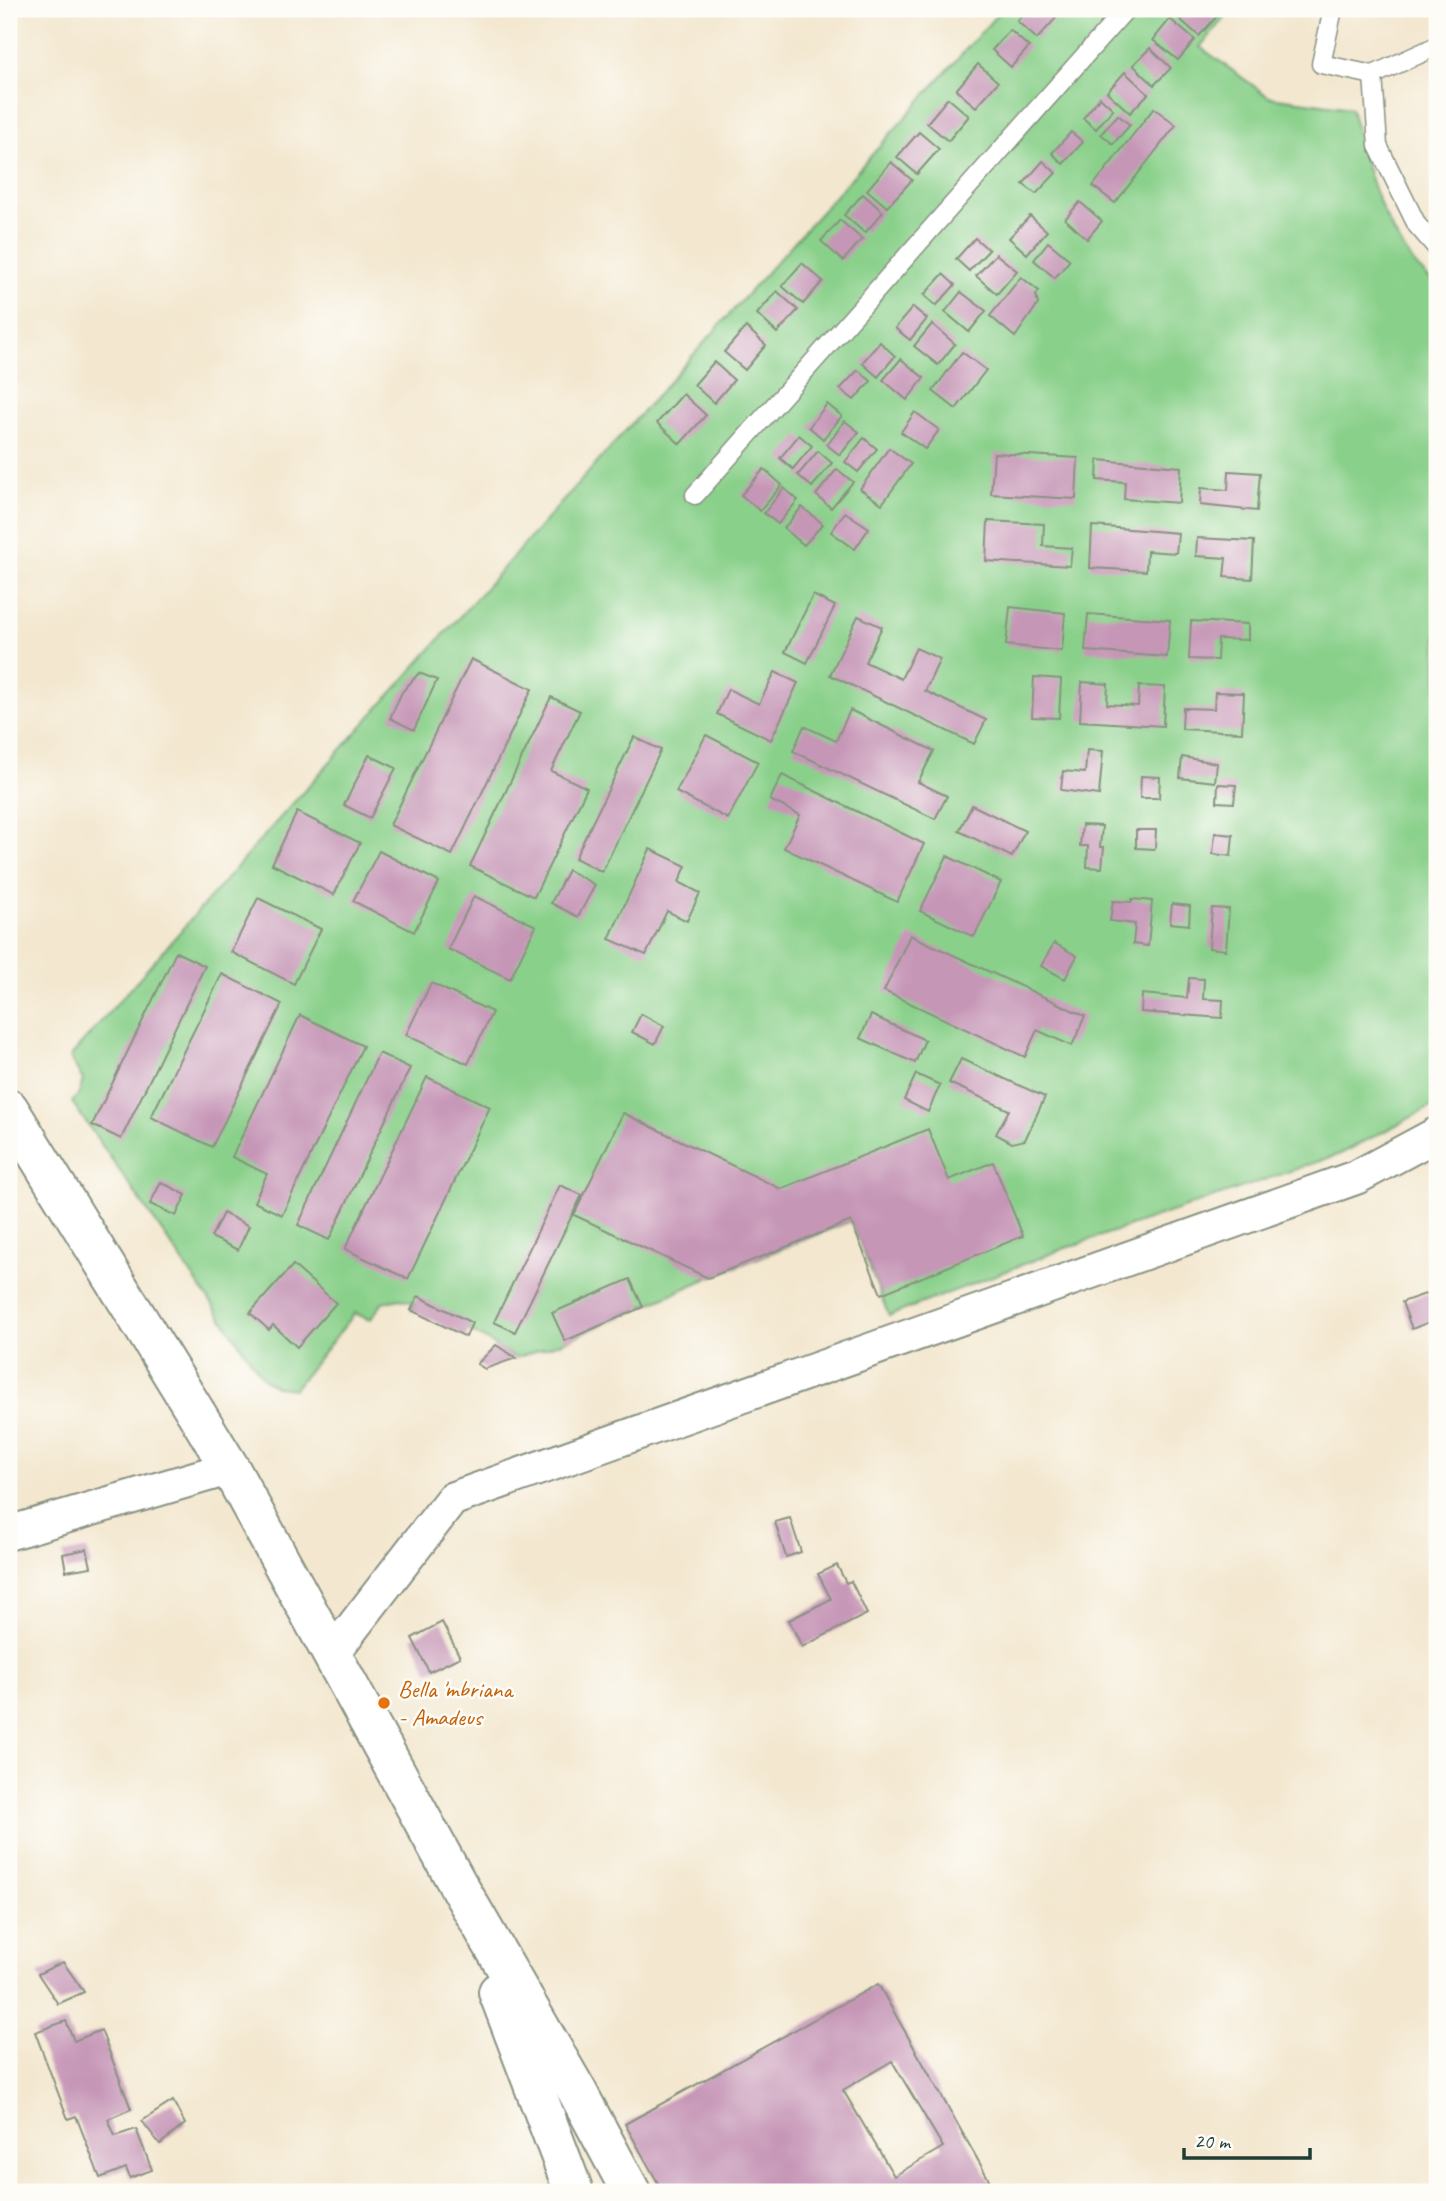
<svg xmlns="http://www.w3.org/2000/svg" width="1446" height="2201" viewBox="0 0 1446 2201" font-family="Caveat,sans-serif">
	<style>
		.green { fill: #89d08a; stroke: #54865f; stroke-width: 2 }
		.building { fill: #c696b7; fill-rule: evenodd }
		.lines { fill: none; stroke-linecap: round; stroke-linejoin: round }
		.lane-casing { stroke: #899282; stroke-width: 21 }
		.street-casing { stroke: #899282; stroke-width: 37 }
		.secondary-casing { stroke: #899282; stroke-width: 42 }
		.lane { stroke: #fff; stroke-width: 18 }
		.street { stroke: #fff; stroke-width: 33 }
		.secondary { stroke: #fff; stroke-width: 38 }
		.food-dot { fill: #e8710a; stroke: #fdfcf7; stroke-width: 2.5 }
		.labels { text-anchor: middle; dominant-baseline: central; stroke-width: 5; stroke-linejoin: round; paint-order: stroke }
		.food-label { font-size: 24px; fill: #c56008; stroke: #fdfcf7; text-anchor: start }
	</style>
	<rect width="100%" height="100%" fill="#fdfcf7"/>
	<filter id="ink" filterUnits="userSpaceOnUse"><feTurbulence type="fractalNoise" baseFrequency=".0143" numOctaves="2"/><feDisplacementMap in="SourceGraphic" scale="14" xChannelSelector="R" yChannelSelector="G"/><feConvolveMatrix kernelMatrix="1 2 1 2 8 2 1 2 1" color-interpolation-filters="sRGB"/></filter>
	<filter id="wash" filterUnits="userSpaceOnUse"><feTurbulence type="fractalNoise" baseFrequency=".00686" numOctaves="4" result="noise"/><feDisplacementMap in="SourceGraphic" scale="28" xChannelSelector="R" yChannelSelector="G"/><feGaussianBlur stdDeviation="1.57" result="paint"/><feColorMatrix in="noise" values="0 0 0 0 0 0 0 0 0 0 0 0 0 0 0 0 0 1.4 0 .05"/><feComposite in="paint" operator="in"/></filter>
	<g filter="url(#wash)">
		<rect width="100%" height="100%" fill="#f3e7cf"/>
		<!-- green -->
		<path class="green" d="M1002 9H1232L1200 47 1269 97 1351 108C1364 163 1379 218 1414 263 1420 271 1430 278 1437 286V1104L1340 1154 1063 1249 889 1316 851 1221 708 1278 565 1341 516 1358 469 1330 411 1310 414 1303 401 1299 383 1302 370 1320 355 1313 294 1389 277 1387 264 1379 72 1102 79 1094 83 1080 70 1057 279 819Z"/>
		<g id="blocks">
			<!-- building -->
			<g class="building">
				<polygon points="1028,9 1044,9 1056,18 1037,39 1017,21"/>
				<polygon points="1179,9 1211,9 1218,15 1199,36 1174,14"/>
				<polygon points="1170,19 1195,40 1178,60 1153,40"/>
				<polygon points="1010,30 1029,47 1011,67 992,50"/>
				<polygon points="1150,48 1171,68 1154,85 1133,65"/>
				<polygon points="978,64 998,82 976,107 956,90"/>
				<polygon points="1125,72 1148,94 1130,113 1107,92"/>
				<polygon points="1100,97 1113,109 1096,129 1083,118"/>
				<polygon points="948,98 969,116 948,141 927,123"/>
				<polygon points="1154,108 1176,125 1115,203 1093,186"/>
				<polygon points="1118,115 1130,125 1113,144 1101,134"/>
				<polygon points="919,132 939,149 917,174 897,157"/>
				<polygon points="1071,132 1083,142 1063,164 1052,153"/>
				<polygon points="1043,161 1056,173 1036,194 1023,184"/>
				<polygon points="891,162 912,180 887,207 867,190"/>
				<polygon points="863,194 883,212 865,233 844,215"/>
				<polygon points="1080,202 1102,221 1087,239 1065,219"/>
				<polygon points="1030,216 1047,231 1027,254 1009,238"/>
				<polygon points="840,220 862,239 843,261 821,241"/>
				<polygon points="975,238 989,250 969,271 956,259"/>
				<polygon points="1048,242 1070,260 1055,278 1034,260"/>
				<polygon points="996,254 1017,271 997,294 976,276"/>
				<polygon points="802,263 823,281 803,304 782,286"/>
				<polygon points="943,274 955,285 936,306 924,295"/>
				<polygon points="1021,277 1039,291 1036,295 1038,304 1015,337 990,316"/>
				<polygon points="777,291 798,310 777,333 757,314"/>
				<polygon points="961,292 986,311 969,332 945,312"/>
				<polygon points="913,307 927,319 910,340 895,328"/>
				<polygon points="932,324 955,344 938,365 914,346"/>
				<polygon points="746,327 766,345 745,370 724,352"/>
				<polygon points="880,342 895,356 878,377 862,363"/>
				<polygon points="962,352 986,370 956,409 933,391"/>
				<polygon points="901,359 924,378 907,400 883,380"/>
				<polygon points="714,362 734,380 714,403 694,385"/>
				<polygon points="858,370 871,381 854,400 840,389"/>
				<polygon points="683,394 706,415 680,444 657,423"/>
				<polygon points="827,404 842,416 823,439 809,427"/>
				<polygon points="915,412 939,430 925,449 901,432"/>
				<polygon points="845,421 859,432 840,455 827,445"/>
				<polygon points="799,435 812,446 793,469 780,458"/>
				<polygon points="864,438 877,449 858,472 845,462"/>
				<polygon points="889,448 911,464 882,504 860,489"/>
				<polygon points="818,451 832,463 812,487 798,475"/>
				<polygon points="994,453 1078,458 1076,499 991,494"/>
				<polygon points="1098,460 1181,467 1179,503 1124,499 1125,482 1097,480"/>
				<polygon points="764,469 782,485 760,511 741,495"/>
				<polygon points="837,469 853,482 831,508 816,495"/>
				<polygon points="1229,471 1260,473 1257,511 1200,505 1201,488 1228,490"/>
				<polygon points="784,488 798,500 778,524 764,513"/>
				<polygon points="802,507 823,524 804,545 784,528"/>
				<polygon points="845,512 869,528 855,549 831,532"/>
				<polygon points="988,521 1044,524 1043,546 1072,548 1070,566 986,561"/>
				<polygon points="1092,526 1178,533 1176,553 1147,551 1146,571 1090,568"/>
				<polygon points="1197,538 1254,541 1252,579 1224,577 1226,558 1196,556"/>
				<polygon points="813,595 835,606 807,663 785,652"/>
				<polygon points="1010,607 1065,613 1062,651 1006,645"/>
				<polygon points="1088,614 1170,620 1167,657 1085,651"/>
				<polygon points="858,616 882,627 865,662 901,679 916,648 940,659 925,691 986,720 974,744 830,675"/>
				<polygon points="1191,621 1248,624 1248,640 1218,639 1217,660 1189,659"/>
				<polygon points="471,659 532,689 452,855 390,825"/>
				<polygon points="775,672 798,683 771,740 717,714 728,689 759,704"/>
				<polygon points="419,673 437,680 414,730 390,718 402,692"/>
				<polygon points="1034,677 1061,679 1059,718 1032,717"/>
				<polygon points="1082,682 1108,684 1107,704 1138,706 1139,686 1165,687 1163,726 1080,721"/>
				<polygon points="1215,692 1244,693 1242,732 1182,729 1183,708 1214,709"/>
				<polygon points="551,697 580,711 551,771 587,788 534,897 470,866"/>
				<polygon points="850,710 934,751 918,782 947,796 935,819 793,751 804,726 836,741"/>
				<polygon points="706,735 758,762 728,819 676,792"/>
				<polygon points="634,737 661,750 602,872 575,858"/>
				<polygon points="1087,750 1103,751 1099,795 1061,790 1063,771 1085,773"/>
				<polygon points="369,755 396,768 370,818 344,805"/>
				<polygon points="1182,757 1217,763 1215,782 1180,778"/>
				<polygon points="782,775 924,844 897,902 784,848 800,815 770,800"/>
				<polygon points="1141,776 1160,777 1159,798 1140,798"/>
				<polygon points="1218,784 1236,785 1234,803 1217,802"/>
				<polygon points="972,805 1025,831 1012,857 959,831"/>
				<polygon points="297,812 360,843 334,895 272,864"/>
				<polygon points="1082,825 1102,826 1100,847 1104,847 1102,868 1087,867 1088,846 1080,846"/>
				<polygon points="1136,830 1156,830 1155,849 1136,848"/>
				<polygon points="1215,833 1233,835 1231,856 1213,854"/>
				<polygon points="650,849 686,866 679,882 700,893 687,921 667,911 646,955 609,939"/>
				<polygon points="379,851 439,882 414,932 353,901"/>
				<polygon points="947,856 1001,882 974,937 920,911"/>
				<polygon points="568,870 595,885 578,917 551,903"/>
				<polygon points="474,896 536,926 510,979 448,949"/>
				<polygon points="258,898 321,929 294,984 231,952"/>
				<polygon points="1132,899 1152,901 1148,946 1133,944 1135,924 1110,921 1113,901 1132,902"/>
				<polygon points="1172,904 1190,906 1189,925 1170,923"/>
				<polygon points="1212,908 1229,909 1226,950 1209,948"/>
				<polygon points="910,935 1085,1016 1072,1046 1037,1030 1025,1057 884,991"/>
				<polygon points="1054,943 1077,956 1065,979 1041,966"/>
				<polygon points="176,952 205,966 121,1139 92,1125"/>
				<polygon points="222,974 282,1004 212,1147 151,1117"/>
				<polygon points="1189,978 1204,979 1203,999 1223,1000 1222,1018 1141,1012 1142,994 1187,998"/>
				<polygon points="431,983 492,1012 468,1064 406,1035"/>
				<polygon points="641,1014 664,1026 655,1044 632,1032"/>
				<polygon points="300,1015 363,1046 282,1215 254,1202 267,1174 232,1157"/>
				<polygon points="871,1015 925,1040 915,1063 860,1038"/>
				<polygon points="379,1053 410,1068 329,1240 298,1225"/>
				<polygon points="961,1059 1045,1097 1025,1140 1012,1143 996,1134 1009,1110 949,1083"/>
				<polygon points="916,1074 940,1085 928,1112 904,1100"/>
				<polygon points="427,1077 490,1107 408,1279 345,1249"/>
				<polygon points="623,1113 781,1189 928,1129 949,1180 993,1162 1023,1236 881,1294 851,1221 708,1278 574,1215"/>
				<polygon points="161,1182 186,1195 176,1216 150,1204"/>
				<polygon points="560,1185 582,1195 515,1332 494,1322"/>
				<polygon points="223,1213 249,1226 238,1250 211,1237"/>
				<polygon points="293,1265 336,1303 297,1347 273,1325 269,1330 250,1313"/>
				<polygon points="630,1279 643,1307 565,1341 552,1313"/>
				<polygon points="1428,1293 1437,1319 1412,1329 1402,1302"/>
				<polygon points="418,1296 472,1323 466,1337 411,1310"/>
				<polygon points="496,1345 516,1358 485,1369 477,1364"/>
				<polygon points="790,1518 801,1552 786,1557 775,1522"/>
				<polygon points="87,1549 91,1567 66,1571 63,1554"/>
				<polygon points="837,1565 846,1583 851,1581 867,1614 802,1647 789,1620 831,1599 818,1574"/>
				<polygon points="442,1622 460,1657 429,1672 412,1638"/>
				<polygon points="63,1962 84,1992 58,2004 38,1974"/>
				<path d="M878 1984 996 2192H663L625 2124ZM892 2061 943 2147 894 2176 843 2090Z"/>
				<polygon points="66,2021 74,2041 101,2030 131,2109 108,2119 115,2136 136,2129 152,2170 130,2178 126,2168 100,2178 76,2116 68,2119 35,2032"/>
				<polygon points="173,2101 185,2124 160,2144 142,2121"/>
			</g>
		</g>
	</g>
	<g filter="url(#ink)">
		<use href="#blocks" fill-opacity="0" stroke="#899282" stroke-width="2"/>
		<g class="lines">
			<!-- lane casing -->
			<g class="lane-casing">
				<g id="lane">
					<polyline points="1333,9 1321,64 1373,75 1437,46"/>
					<polyline points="1373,75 1378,146 1417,225 1437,248"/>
					<polyline points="695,495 1126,9"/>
				</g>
			</g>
			<!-- street casing -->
			<g class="street-casing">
				<g id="street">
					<polyline points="9,1533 230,1468"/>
					<polyline points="332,1654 452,1499 1357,1177 1437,1134"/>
				</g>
			</g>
			<!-- secondary casing -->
			<g class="secondary-casing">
				<g id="secondary">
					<polyline points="9,1109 230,1468 458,1885 577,2091 631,2192"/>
					<polyline points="498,1992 574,2192"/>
				</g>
			</g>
			<!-- lane -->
			<use href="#lane" class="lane"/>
			<!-- street -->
			<use href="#street" class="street"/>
			<!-- secondary -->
			<use href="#secondary" class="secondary"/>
		</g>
	</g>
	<!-- markers -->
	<circle class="food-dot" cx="384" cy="1703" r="7"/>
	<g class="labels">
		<!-- food labels -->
		<g class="food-label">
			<text x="398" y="1689">Bella 'mbriana<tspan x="398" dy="28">- Amadeus</tspan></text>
		</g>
	</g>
	<!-- margin -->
	<rect width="1446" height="2201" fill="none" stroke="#fdfcf7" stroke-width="35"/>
	<!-- scale -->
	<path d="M1184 2148v10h126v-10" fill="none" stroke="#1f3d34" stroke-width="3.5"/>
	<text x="1194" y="2148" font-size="21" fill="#1f3d34" stroke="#fdfcf7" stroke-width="5" paint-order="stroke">20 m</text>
</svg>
